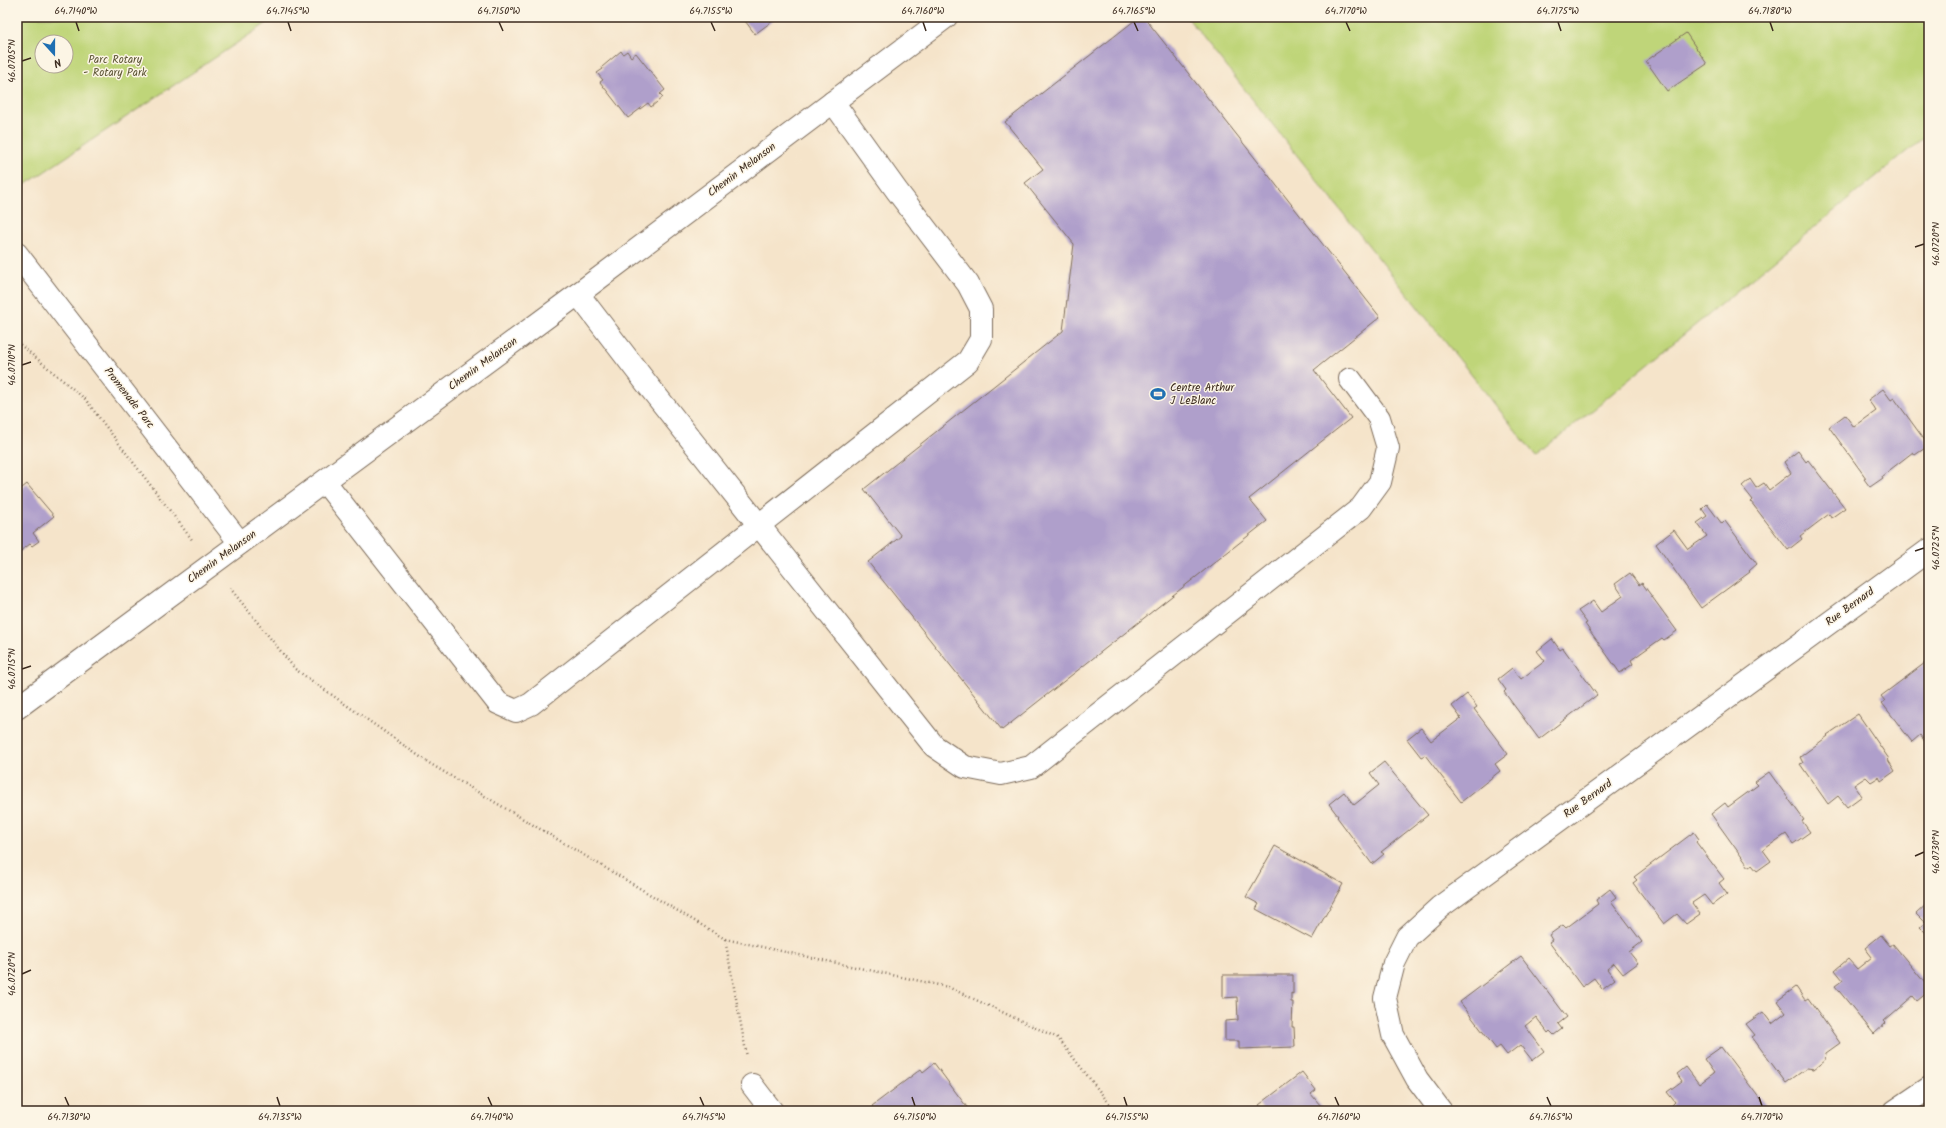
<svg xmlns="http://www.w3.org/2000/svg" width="1946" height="1128" viewBox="0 0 1946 1128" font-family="Kalam,sans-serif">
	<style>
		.green { fill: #bfd579; stroke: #7d804c; fill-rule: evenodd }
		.building { fill: #af9fcb }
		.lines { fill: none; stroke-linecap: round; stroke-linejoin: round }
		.minor-casing { stroke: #7c6b5a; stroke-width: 24 }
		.path { stroke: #7c6b5a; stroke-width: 2.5; stroke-dasharray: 1 3; stroke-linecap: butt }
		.minor { stroke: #fff; stroke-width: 22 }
		.ticks { fill: none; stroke: #3b2a1e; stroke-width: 1.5 }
		.labels { text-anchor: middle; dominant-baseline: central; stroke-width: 3; stroke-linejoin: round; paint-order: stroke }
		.park-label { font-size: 11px; fill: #5c5535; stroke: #fcf5e5 }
		.street-label { font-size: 11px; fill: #3b2a1e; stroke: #fcf5e5 }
		.poi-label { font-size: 11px; fill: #3b2a1e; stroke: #fcf5e5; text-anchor: start }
		.neatline { fill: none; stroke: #3b2a1e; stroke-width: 1.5 }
		.ticks-label { font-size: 10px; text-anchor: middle; fill: #3b2a1e }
	</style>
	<rect width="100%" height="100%" fill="#fcf5e5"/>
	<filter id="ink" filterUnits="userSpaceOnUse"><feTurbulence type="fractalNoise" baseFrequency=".025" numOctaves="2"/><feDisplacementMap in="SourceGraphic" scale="8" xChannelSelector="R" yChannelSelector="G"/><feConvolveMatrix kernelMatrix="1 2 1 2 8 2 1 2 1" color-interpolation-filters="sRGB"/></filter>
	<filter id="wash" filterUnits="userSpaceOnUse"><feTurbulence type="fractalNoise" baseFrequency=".012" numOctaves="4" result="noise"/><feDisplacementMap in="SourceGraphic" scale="16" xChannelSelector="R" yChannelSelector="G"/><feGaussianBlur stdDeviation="0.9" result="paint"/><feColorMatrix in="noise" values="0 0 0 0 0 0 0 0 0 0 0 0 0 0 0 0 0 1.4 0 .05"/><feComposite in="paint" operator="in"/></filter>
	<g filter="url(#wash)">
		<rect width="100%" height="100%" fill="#f5e4ca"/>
		<!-- green -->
		<g class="green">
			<path d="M17 17H276L17 190ZM42 42H66V66H42Z"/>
			<polygon points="1187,17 1929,17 1929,133 1536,456"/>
		</g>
		<g id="blocks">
			<!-- building -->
			<g class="building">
				<polygon points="742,17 778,17 755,34"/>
				<polygon points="1139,17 1144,17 1380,317 1314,370 1351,418 1249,499 1267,521 1002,730 868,562 901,536 864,489 1063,331 1074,244 1025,183 1043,169 1005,122"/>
				<polygon points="1686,33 1707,64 1667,91 1646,61"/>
				<polygon points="621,51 623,54 627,51 631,57 636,53 665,90 660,94 663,97 651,107 648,103 628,118 600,82 603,80 597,73 603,69 602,67"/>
				<polygon points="1883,389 1891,400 1894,398 1926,442 1925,442 1928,446 1915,455 1913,452 1882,476 1883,478 1870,487 1864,479 1866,478 1829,427 1845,415 1854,427 1876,411 1868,400"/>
				<polygon points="1798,451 1806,462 1808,460 1845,508 1831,518 1829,514 1800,536 1802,539 1788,550 1751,502 1753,500 1742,486 1750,479 1756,488 1764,483 1769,490 1791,473 1784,462"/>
				<polygon points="27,484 54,516 33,533 39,541 32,546 30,544 17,554 17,492"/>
				<polygon points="1707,504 1722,524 1725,521 1757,564 1749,571 1750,572 1701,608 1656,544 1674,530 1688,549 1707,536 1697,523 1707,516 1702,509"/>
				<polygon points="1630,573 1639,585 1642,583 1677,631 1664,640 1662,638 1631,660 1633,664 1620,673 1585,624 1587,623 1578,611 1593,601 1601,612 1623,596 1615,584"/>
				<polygon points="1552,639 1560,650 1563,648 1597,695 1539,739 1504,692 1506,690 1498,679 1512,668 1521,679 1545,661 1537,651"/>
				<polygon points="1929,660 1929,747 1920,735 1912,742 1882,703 1885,701 1881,696"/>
				<polygon points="1467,694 1477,707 1474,709 1508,754 1495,764 1500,771 1461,802 1425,755 1421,757 1407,739 1421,728 1431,741 1461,718 1452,706"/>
				<polygon points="1858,714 1889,759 1888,760 1895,771 1881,781 1879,777 1871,782 1866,777 1854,785 1862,796 1847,807 1838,796 1828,804 1800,764 1803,763 1800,757 1828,736 1827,735"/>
				<polygon points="1384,762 1428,815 1381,852 1384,854 1372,864 1337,817 1338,816 1329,804 1344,792 1354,805 1379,785 1370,773"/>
				<polygon points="1769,772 1804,820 1802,821 1810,832 1793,844 1786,834 1763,850 1771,861 1757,871 1752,865 1749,867 1711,814 1725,803 1728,807 1758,785 1755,782"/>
				<polygon points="1694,832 1699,839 1696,842 1724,879 1719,883 1727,894 1712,905 1704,895 1692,903 1700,914 1686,924 1677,914 1664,924 1633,883 1637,880 1634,877"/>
				<polygon points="1275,846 1343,884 1312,939 1256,909 1259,904 1246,897"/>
				<polygon points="1610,889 1616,897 1611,901 1642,942 1629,952 1638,963 1623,974 1614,963 1607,969 1615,979 1602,989 1594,978 1582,987 1549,942 1552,940 1549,935 1563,925 1566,928 1598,904 1596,900"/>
				<polygon points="1929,902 1929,936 1920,927 1925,923 1916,914"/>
				<polygon points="1881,935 1890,946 1893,944 1929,988 1929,991 1917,1001 1913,996 1884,1021 1886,1023 1874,1034 1835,986 1843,980 1835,970 1848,959 1857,969 1872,957 1865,948"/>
				<polygon points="1521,956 1567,1017 1558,1024 1562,1029 1554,1035 1550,1031 1548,1033 1536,1017 1525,1026 1544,1051 1532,1060 1520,1045 1507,1055 1500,1046 1496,1049 1460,1002"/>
				<polygon points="1223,975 1293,975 1293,994 1291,993 1291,1002 1293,1002 1292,1027 1294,1027 1295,1047 1239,1049 1239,1041 1225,1041 1225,1021 1238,1020 1237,997 1223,998"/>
				<polygon points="1796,987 1805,1000 1808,998 1840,1043 1826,1053 1825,1060 1814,1069 1807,1068 1786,1083 1752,1037 1755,1035 1746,1024 1763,1012 1772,1024 1786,1013 1777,1001"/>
				<polygon points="1721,1047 1766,1107 1760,1111 1677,1111 1672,1105 1675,1102 1667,1092 1682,1081 1677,1074 1686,1067 1699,1084 1714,1073 1704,1059"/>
				<polygon points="934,1063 969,1110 876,1111 872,1106 921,1069 923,1072"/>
				<polygon points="1302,1072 1316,1090 1311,1094 1325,1111 1263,1111 1259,1105"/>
			</g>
		</g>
	</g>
	<g filter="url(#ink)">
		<use href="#blocks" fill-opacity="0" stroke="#7c6b5a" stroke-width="1"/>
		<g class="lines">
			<!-- minor casing -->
			<g class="minor-casing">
				<g id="minor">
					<polyline points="17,254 240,543"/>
					<polyline points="578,294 647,384 934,746 965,767 1001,774 1031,767 1361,508 1380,482 1388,448 1379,418 1350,379"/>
					<polyline points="325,482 498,703 516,711 531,704 968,361 981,339 981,309 968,284 897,191 833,102"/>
					<polyline points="17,708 578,294 946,17"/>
					<polyline points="752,1085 772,1111"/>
					<polyline points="1441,1111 1417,1079 1393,1035 1385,998 1394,963 1407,937 1440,907 1929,550"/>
					<polyline points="1895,1111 1929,1088"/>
				</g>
			</g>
			<!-- path -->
			<g class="path">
				<polyline points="17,342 85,399 193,541"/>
				<polyline points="230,588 295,669 429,763 725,939 948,987 1058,1038 1115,1111"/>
				<polyline points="725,939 747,1057"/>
			</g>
			<!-- minor -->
			<use href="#minor" class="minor"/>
		</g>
	</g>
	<!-- ticks -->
	<path class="ticks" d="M76 22 79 31M288 22 291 31M499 22 503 31M711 22 715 31M923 22 926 31M1134 22 1138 31M1346 22 1350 31M1558 22 1561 31M1770 22 1773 31M22 61 31 58M1915 247 1924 244M22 365 31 362M1915 551 1924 548M22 669 31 666M1915 856 1924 852M22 974 31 970M65 1097 69 1106M277 1097 280 1106M488 1097 492 1106M700 1097 704 1106M912 1097 915 1106M1124 1097 1127 1106M1335 1097 1339 1106M1547 1097 1551 1106M1759 1097 1762 1106"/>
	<!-- icons -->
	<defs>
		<g id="stadium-bare" transform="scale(1.2)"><path d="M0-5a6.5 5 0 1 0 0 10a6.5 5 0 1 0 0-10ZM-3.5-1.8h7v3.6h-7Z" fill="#1f6fb2" stroke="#fcf5e5" stroke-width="2.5" paint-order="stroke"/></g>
	</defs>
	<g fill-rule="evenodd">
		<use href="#stadium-bare" x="1158" y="394"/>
	</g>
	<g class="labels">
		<!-- park labels -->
		<g class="park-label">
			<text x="115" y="60">Parc Rotary<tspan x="115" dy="13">- Rotary Park</tspan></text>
		</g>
		<!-- street labels -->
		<g class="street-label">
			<text transform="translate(742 170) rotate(-37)">Chemin Melanson</text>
			<text transform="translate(483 364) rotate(-36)">Chemin Melanson</text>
			<text transform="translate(129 398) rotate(52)">Promenade Parc</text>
			<text transform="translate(222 557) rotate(-36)">Chemin Melanson</text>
			<text transform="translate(1850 607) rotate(-36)">Rue Bernard</text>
			<text transform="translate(1588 799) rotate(-36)">Rue Bernard</text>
		</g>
		<!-- poi labels -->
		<g class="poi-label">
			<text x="1170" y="388">Centre Arthur<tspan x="1170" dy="13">J LeBlanc</tspan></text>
		</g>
	</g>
	<!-- margin -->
	<rect width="1946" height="1128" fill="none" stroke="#fcf5e5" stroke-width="44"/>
	<!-- north arrow -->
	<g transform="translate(54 54) rotate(159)"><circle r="19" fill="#fcf5e5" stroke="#afa495"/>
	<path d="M0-3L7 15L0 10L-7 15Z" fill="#1f6fb2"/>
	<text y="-6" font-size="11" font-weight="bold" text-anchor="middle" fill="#3b2a1e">N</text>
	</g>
	<rect x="22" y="22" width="1902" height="1084" class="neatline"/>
	<g class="ticks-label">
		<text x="76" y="14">64.7140°W</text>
		<text x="288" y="14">64.7145°W</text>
		<text x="499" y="14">64.7150°W</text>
		<text x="711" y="14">64.7155°W</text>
		<text x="923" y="14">64.7160°W</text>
		<text x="1134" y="14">64.7165°W</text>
		<text x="1346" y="14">64.7170°W</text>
		<text x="1558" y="14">64.7175°W</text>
		<text x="1770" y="14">64.7180°W</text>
		<text transform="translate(11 61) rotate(-90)" y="4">46.0705°N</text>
		<text transform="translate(1935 244) rotate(-90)" y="4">46.0720°N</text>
		<text transform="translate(11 365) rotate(-90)" y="4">46.0710°N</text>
		<text transform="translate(1935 548) rotate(-90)" y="4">46.0725°N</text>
		<text transform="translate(11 669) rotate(-90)" y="4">46.0715°N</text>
		<text transform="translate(1935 852) rotate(-90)" y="4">46.0730°N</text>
		<text transform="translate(11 974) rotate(-90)" y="4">46.0720°N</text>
		<text x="69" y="1120">64.7130°W</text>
		<text x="280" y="1120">64.7135°W</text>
		<text x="492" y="1120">64.7140°W</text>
		<text x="704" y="1120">64.7145°W</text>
		<text x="915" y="1120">64.7150°W</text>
		<text x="1127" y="1120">64.7155°W</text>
		<text x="1339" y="1120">64.7160°W</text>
		<text x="1551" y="1120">64.7165°W</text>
		<text x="1762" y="1120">64.7170°W</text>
	</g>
</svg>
